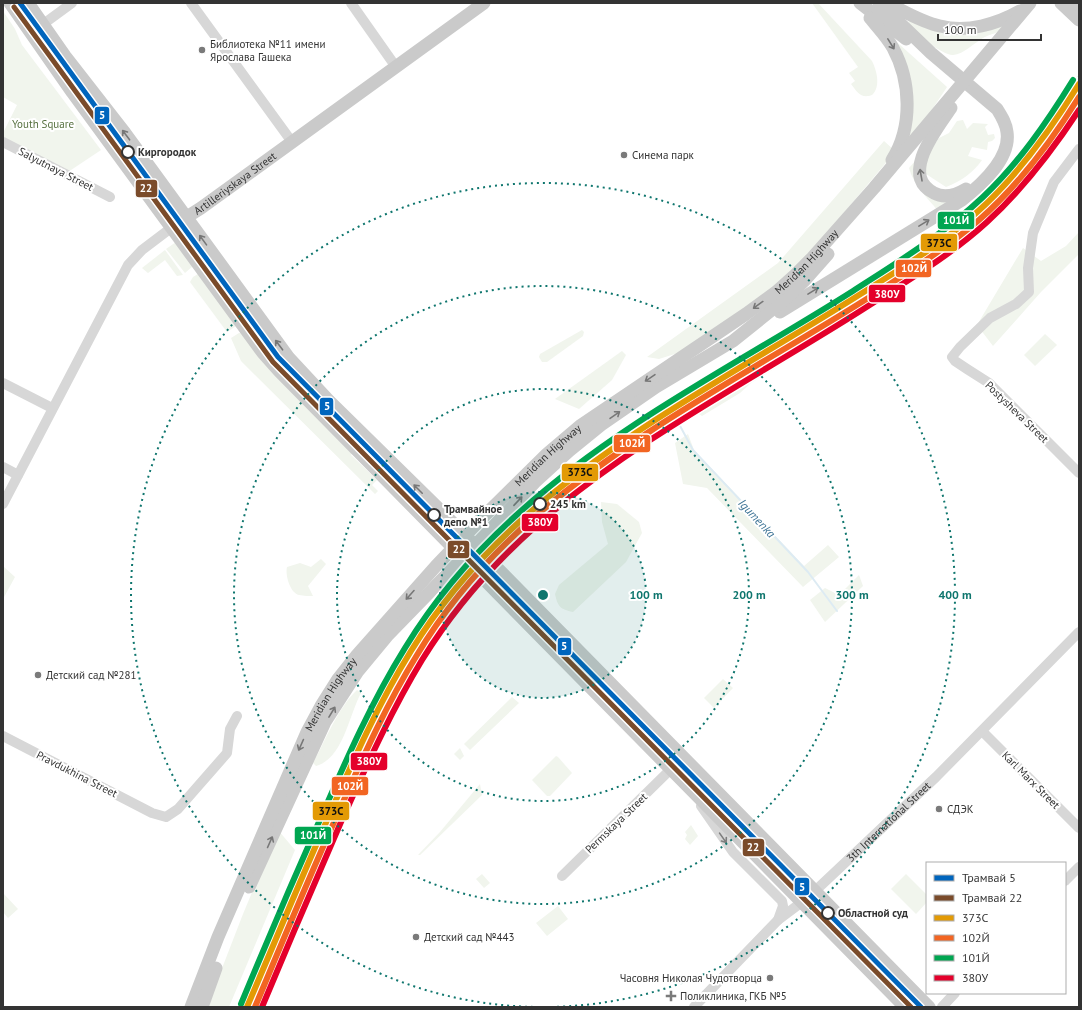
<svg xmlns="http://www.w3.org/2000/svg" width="1082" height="1010" viewBox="0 0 1082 1010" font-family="'PT Sans',sans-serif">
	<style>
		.green { fill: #f1f5ed }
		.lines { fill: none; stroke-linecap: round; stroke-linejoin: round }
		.stream { stroke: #ddebf3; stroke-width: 2 }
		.minor { stroke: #d7d7d7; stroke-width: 10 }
		.major { stroke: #cacaca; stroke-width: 13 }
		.rail { stroke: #bebebe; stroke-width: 2; stroke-dasharray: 4 3; stroke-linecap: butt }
		.rail-1-casing { stroke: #fff; stroke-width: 9 }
		.rail-2-casing { stroke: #fff; stroke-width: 9 }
		.rail-3-casing { stroke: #fff; stroke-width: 9 }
		.rail-4-casing { stroke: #fff; stroke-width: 9 }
		.rail-1 { stroke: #e39a05; stroke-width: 6 }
		.rail-2 { stroke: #f26522; stroke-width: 6 }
		.rail-3 { stroke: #00a651; stroke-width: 6 }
		.rail-4 { stroke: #e4002b; stroke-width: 6 }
		.tram-1-casing { stroke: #fff; stroke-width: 8 }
		.tram-2-casing { stroke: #fff; stroke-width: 8 }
		.tram-1 { stroke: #0065bd; stroke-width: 5 }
		.tram-2 { stroke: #7a4b2a; stroke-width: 5 }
		.oneway { stroke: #777 }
		.oneway2 { stroke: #7d7d7d }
		.ring { fill: none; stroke: #0f766e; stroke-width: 2; stroke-dasharray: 2 4 }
		.poi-dot { fill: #7a7a7a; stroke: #fff; stroke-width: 1.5 }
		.stop-dot { fill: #fff; stroke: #333; stroke-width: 2 }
		.labels { text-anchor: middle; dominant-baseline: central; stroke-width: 4; stroke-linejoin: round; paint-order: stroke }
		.poi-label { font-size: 11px; fill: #333; stroke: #fff; text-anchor: start }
		.park-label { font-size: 11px; fill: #56703f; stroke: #fff }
		.stop-label { font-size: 11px; font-weight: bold; fill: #333; stroke: #fff; text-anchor: start }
		.street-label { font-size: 11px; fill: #333; stroke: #fff }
		.water-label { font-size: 12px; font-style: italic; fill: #3f7597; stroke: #fff }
		.centre { fill: #0f766e; stroke: #fff; stroke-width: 2 }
		.ring-label { font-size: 12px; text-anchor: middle; font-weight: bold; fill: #0f766e; stroke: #fff; stroke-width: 4; stroke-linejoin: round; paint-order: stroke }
		.line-badge { stroke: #fff; stroke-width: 1.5 }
		.badge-label { font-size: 11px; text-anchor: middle; font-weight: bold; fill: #fff }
		.pale-badge-label { font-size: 11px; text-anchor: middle; font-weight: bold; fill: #111 }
	</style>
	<rect width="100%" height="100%" fill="#fff"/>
	<!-- green -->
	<g class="green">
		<path d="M812 3H818L872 61C877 71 881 87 872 95 861 99 857 92 851 84L855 81 849 73 858 67Z"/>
		<polygon points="3,11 15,29 22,45 101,150 68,172 3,137 3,133 17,105 3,97"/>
		<path d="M908 20 1006 24C996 36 994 32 983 38 974 43 964 54 953 55 944 56 915 34 910 26 909 24 909 22 908 20Z"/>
		<polygon points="890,36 947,87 929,114 902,149 910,122"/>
		<path d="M963 120 967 129 973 123 988 124 985 127 988 135 994 134 995 138 992 141 988 142 987 150 972 147 968 156 982 160C972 174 961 181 946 187L926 174 923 161 939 138 949 133 957 121Z"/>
		<polygon points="884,141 894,150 890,158 826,234 798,265 770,291 681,352 659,359 647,357 778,263"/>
		<path d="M917 159 915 169 950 199 938 211C927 197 914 186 909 168Z"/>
		<polygon points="1079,232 1079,254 1041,292 993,346 977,325 1023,248 1041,261 1066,246"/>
		<polygon points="176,242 193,266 185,273 166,249"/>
		<polygon points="165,250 183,275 177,276 165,260 148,273 142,268"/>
		<polygon points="198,274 236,326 227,332 190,282 193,277"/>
		<polygon points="848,308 855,319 831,331 826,337 751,383 740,393 702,416 699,414 591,479 587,475 660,420"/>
		<polygon points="582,330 584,332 583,336 547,362 542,362 539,357 540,354"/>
		<polygon points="239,333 242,333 353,452 351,455 377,480 372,485 378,491 375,494 241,361 231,338"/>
		<polygon points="1045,334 1057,345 1035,366 1024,355"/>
		<polygon points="622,351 626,355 612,380 579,409 555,399"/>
		<polygon points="688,434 694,450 804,566 828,545 839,557 803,587 707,488 683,484 675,443"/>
		<path d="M601 502 617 504 639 522 642 533 626 562 573 612C560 609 558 607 555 594L559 585 608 544 602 522Z"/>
		<path d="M321 559 326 564 308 586 313 596C309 596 304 596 299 595 290 593 285 575 287 567L300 563 311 567Z"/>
		<polygon points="3,566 15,577 3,599"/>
		<polygon points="859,575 863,586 825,622 810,600 825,588 839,595"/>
		<polygon points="723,679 733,688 714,708 704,698"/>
		<path d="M357 690 361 693C349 715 343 759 316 766L313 763C326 739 338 708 357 690Z"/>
		<polygon points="512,697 519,703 470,750 464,744"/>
		<polygon points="460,748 464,756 460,760 454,754"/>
		<polygon points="556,756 558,757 572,773 550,796 547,796 532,780"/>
		<polygon points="480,784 482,795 420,855 418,855 440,832"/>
		<polygon points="691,825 698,836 690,845 685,839 687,835 685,832"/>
		<polygon points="278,830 295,850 229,1007 207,1007 243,914"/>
		<polygon points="482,874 490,883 484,888 476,879"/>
		<polygon points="906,874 927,895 927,902 916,914 891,889"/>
		<polygon points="3,893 18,909 8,918 3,912"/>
		<polygon points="558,906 568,919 547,936 536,923"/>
	</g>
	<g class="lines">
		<!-- stream -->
		<polyline class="stream" points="679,424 693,450 808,572 837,611"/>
		<!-- minor -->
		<g class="minor">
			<polyline points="191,3 292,142"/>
			<polyline points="351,3 396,67"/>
			<polyline points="42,25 72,3"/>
			<polyline points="3,142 110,197"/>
			<polyline points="1079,149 1054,182 1033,233 1028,268 1029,292 1016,304 990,318 960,347 952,357 955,361 967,369 989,383 1079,473"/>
			<polyline points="3,383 52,408"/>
			<polyline points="3,467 18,475"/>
			<polyline points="3,504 128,265 142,250 171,228"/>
			<polyline points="982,731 1079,828"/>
			<polyline points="3,736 152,813 166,817 178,809 227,753 230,729 237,716"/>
			<polyline points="701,806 733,852 782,901 783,906 778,920"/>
			<polyline points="562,876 671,769"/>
			<polyline points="1065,881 1079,867"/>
			<path id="s1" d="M815 891 936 777 1079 632"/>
			<polyline points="694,1007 778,920 802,902"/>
			<polyline points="942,1007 955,993"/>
		</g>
		<!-- major -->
		<g class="major">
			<polyline points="10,3 72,92 165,219 179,238 263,353 279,371 905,1007"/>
			<polyline points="28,3 65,56 125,133 289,358 329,401 442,512 929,1007"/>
			<polyline points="860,3 906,39"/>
			<path d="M887 3C904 11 921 22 940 26 967 33 997 24 1020 11"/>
			<polyline points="1061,3 1079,20"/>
			<polyline points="1077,3 1079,5"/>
			<path d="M870 18C878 28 887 37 893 48 911 81 913 127 892 160"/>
			<path d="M951 108C937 129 899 175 934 193 945 199 956 195 966 189"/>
			<path id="s2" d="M179 222 201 208 484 3"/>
			<path d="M780 312 962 200C981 185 1011 159 1007 132 1006 123 1002 117 997 109L931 53 879 3"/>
			<polyline points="249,887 325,722 358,671 387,636 491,529 535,482 569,451 601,425 656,387 733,341 784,300 805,280 828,254"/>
			<path id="s3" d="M191 1007 218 937 307 732 321 706 338 679 357 655 436 566 481 519 547 454 580 426 746 314 776 292 795 275 812 258 874 188 1030 3"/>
			<polyline points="202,1007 216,968"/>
		</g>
		<!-- rail -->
		<path class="rail" d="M241 1007C266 946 293 886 319 826 349 757 378 687 421 626 428 616 437 606 444 597 500 527 567 469 642 421 701 385 760 348 820 313 871 282 925 251 970 212 1014 173 1048 125 1079 76"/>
		<!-- rail-1 casing -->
		<g class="rail-1-casing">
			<path id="rail-1" d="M247 1007C274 944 300 881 328 818 353 761 378 704 411 651 442 600 483 554 527 515 628 427 747 366 859 295 899 270 940 245 975 214 1017 177 1050 131 1079 84"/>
		</g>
		<!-- rail-2 casing -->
		<g class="rail-2-casing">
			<path id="rail-2" d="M255 1007C281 945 307 882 335 820 360 764 384 708 417 655 447 605 487 559 531 520 632 432 752 371 865 300 904 275 944 250 979 220 1019 185 1051 142 1079 97"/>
		</g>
		<!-- rail-3 casing -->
		<g class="rail-3-casing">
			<path id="rail-3" d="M241 1004C267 941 294 878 322 815 347 758 372 701 405 648 436 597 476 551 521 511 620 422 741 362 853 291 898 262 944 234 983 197 1019 163 1047 122 1073 80"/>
		</g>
		<!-- rail-4 casing -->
		<g class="rail-4-casing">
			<path id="rail-4" d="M262 1007C288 945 314 884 341 822 366 767 391 711 422 660 453 610 492 565 536 526 634 439 754 379 865 308 907 281 951 255 987 222 1023 189 1052 151 1079 110"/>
		</g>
		<!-- rail-1 -->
		<use href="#rail-1" class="rail-1"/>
		<!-- rail-2 -->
		<use href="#rail-2" class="rail-2"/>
		<!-- rail-3 -->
		<use href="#rail-3" class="rail-3"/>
		<!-- rail-4 -->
		<use href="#rail-4" class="rail-4"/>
		<!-- tram-1 casing -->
		<g class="tram-1-casing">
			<polyline id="tram-1" points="20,3 278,357 921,1007"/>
		</g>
		<!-- tram-2 casing -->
		<g class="tram-2-casing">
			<polyline id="tram-2" points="14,7 273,362 911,1007"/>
		</g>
		<!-- tram-1 -->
		<use href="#tram-1" class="tram-1"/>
		<!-- tram-2 -->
		<use href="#tram-2" class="tram-2"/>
	</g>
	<!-- one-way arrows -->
	<defs><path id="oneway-shaft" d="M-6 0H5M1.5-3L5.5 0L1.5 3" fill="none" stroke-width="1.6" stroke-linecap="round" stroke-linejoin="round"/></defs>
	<g class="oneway">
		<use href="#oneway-shaft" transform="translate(891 44) rotate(58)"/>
		<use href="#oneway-shaft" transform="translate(126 135) rotate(-127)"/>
		<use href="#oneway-shaft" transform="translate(921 175) rotate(-100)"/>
		<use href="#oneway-shaft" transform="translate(924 223) rotate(-31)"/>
		<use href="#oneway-shaft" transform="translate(203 240) rotate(-126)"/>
		<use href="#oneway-shaft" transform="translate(813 291) rotate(-32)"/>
		<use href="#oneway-shaft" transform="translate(758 305) rotate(144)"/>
		<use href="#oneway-shaft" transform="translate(279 345) rotate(-127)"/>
		<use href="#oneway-shaft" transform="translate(650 378) rotate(146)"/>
		<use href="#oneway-shaft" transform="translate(615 415) rotate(-35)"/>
		<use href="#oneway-shaft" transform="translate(418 489) rotate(-135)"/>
		<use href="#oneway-shaft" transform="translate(518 501) rotate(-47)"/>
		<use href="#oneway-shaft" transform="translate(410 595) rotate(132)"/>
		<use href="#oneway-shaft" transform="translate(332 712) rotate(-59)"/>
		<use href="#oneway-shaft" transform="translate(301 745) rotate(114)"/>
		<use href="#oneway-shaft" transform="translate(270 842) rotate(-66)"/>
	</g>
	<use class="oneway2" href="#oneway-shaft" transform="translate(723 838) rotate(55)"/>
	<!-- distance rings -->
	<circle cx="543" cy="595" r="103" fill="#0f766e" fill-opacity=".12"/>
	<g class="ring">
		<circle cx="543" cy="595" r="103"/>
		<circle cx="543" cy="595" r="206"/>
		<circle cx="543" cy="595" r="309"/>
		<path d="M539 1007A412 412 0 1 1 547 1007"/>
	</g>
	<!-- markers -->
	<g class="poi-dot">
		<circle cx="202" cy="50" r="4"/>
		<circle cx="624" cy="155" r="4"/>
		<circle cx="38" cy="675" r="4"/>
		<circle cx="939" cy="809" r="4"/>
		<circle cx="416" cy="937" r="4"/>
		<circle cx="770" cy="978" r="4"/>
		<path d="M669 990h4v4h4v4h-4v4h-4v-4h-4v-4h4z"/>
	</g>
	<g class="stop-dot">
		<circle cx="128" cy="152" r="6"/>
		<circle cx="540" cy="504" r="6"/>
		<circle cx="434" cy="515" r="6"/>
		<circle cx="828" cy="913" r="6"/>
	</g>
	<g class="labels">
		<!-- poi labels -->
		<g class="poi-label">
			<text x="210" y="44">Библиотека №11 имени<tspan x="210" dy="13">Ярослава Гашека</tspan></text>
			<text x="632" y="155">Синема парк</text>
			<text x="46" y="675">Детский сад №281</text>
			<text x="947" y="809">СДЭК</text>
			<text x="424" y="937">Детский сад №443</text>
			<text x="762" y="978" text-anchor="end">Часовня Николая Чудотворца</text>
			<text x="680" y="996">Поликлиника, ГКБ №5</text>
		</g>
		<!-- park labels -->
		<g class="park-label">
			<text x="43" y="124">Youth Square</text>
		</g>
		<!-- stop labels -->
		<g class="stop-label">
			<text x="138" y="152">Киргородок</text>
			<text x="550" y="504">245 km</text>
			<text x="444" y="509">Трамвайное<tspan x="444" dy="13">депо №1</tspan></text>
			<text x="838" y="913">Областной суд</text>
		</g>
		<!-- street labels -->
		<g class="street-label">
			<text transform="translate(56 169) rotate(27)">Salyutnaya Street</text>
			<text stroke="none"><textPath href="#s2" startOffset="68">Artilleriyskaya Street</textPath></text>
			<text stroke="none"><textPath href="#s3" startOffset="991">Meridian Highway</textPath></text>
			<text transform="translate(1017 412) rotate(44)">Postysheva Street</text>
			<text stroke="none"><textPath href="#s3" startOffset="667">Meridian Highway</textPath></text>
			<text stroke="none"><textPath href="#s3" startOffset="343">Meridian Highway</textPath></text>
			<text transform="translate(77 774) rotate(27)">Pravdukhina Street</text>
			<text transform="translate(1031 780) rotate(45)">Karl Marx Street</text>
			<text stroke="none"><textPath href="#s1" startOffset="101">3th International Street</textPath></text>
			<text transform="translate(616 823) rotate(-44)">Permskaya Street</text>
		</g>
		<!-- water labels -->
		<g class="water-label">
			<text transform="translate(757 518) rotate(47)">Igumenka</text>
		</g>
	</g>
	<circle cx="543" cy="595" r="6" class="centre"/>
	<g class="ring-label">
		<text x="646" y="599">100 m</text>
		<text x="749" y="599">200 m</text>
		<text x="852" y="599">300 m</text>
		<text x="955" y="599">400 m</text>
	</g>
	<g class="line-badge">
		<rect x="94" y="106" width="16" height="19" rx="4" fill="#0065bd"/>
		<rect x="135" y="179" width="23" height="19" rx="4" fill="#7a4b2a"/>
		<rect x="937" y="211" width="38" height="19" rx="4" fill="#00a651"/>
		<rect x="920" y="233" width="38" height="19" rx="4" fill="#e39a05"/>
		<rect x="895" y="259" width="37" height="19" rx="4" fill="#f26522"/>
		<rect x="868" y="284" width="38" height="19" rx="4" fill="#e4002b"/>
		<rect x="319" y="397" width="15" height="19" rx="4" fill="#0065bd"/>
		<rect x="613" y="434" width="38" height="19" rx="4" fill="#f26522"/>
		<rect x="561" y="463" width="38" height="19" rx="4" fill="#e39a05"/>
		<rect x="521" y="513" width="38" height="19" rx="4" fill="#e4002b"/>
		<rect x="447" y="540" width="23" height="19" rx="4" fill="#7a4b2a"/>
		<rect x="557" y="637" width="15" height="19" rx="4" fill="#0065bd"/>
		<rect x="350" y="752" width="38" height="19" rx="4" fill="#e4002b"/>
		<rect x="331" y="776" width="38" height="20" rx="4" fill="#f26522"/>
		<rect x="312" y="801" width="38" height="20" rx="4" fill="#e39a05"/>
		<rect x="294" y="826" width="38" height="19" rx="4" fill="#00a651"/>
		<rect x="742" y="838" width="23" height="19" rx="4" fill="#7a4b2a"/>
		<rect x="794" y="877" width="16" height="19" rx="4" fill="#0065bd"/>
	</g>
	<g class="badge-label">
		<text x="102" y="119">5</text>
		<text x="146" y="192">22</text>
		<text x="956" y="224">101Й</text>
		<text x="914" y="272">102Й</text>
		<text x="887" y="298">380У</text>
		<text x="327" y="410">5</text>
		<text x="632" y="447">102Й</text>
		<text x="540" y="526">380У</text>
		<text x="459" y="553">22</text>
		<text x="564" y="650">5</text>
		<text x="369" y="765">380У</text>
		<text x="350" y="790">102Й</text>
		<text x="313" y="839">101Й</text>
		<text x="753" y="851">22</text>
		<text x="802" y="891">5</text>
	</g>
	<g class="pale-badge-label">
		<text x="939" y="247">373C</text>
		<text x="580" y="476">373C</text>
		<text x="331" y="815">373C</text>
	</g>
	<!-- border -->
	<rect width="1082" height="1010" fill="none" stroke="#333333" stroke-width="8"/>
	<!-- legend -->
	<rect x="926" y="862" width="140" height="132" fill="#ffffff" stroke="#adadad"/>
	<rect x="934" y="875" width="20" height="6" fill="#0065bd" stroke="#adadad"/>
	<text x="962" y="882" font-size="12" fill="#333333">Трамвай 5</text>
	<rect x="934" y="895" width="20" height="6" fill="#7a4b2a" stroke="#adadad"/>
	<text x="962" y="902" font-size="12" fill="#333333">Трамвай 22</text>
	<rect x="934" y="915" width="20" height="6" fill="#e39a05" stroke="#adadad"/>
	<text x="962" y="922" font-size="12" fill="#333333">373C</text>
	<rect x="934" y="935" width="20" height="6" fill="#f26522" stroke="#adadad"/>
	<text x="962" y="942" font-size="12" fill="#333333">102Й</text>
	<rect x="934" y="955" width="20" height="6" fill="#00a651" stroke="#adadad"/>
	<text x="962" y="962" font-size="12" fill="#333333">101Й</text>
	<rect x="934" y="975" width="20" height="6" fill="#e4002b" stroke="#adadad"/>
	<text x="962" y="982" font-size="12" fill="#333333">380У</text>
	<!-- scale -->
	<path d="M938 34v6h103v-6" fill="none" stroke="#333333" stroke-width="2"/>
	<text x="944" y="34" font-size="12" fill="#333333" stroke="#ffffff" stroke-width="3" paint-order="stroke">100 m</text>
</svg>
